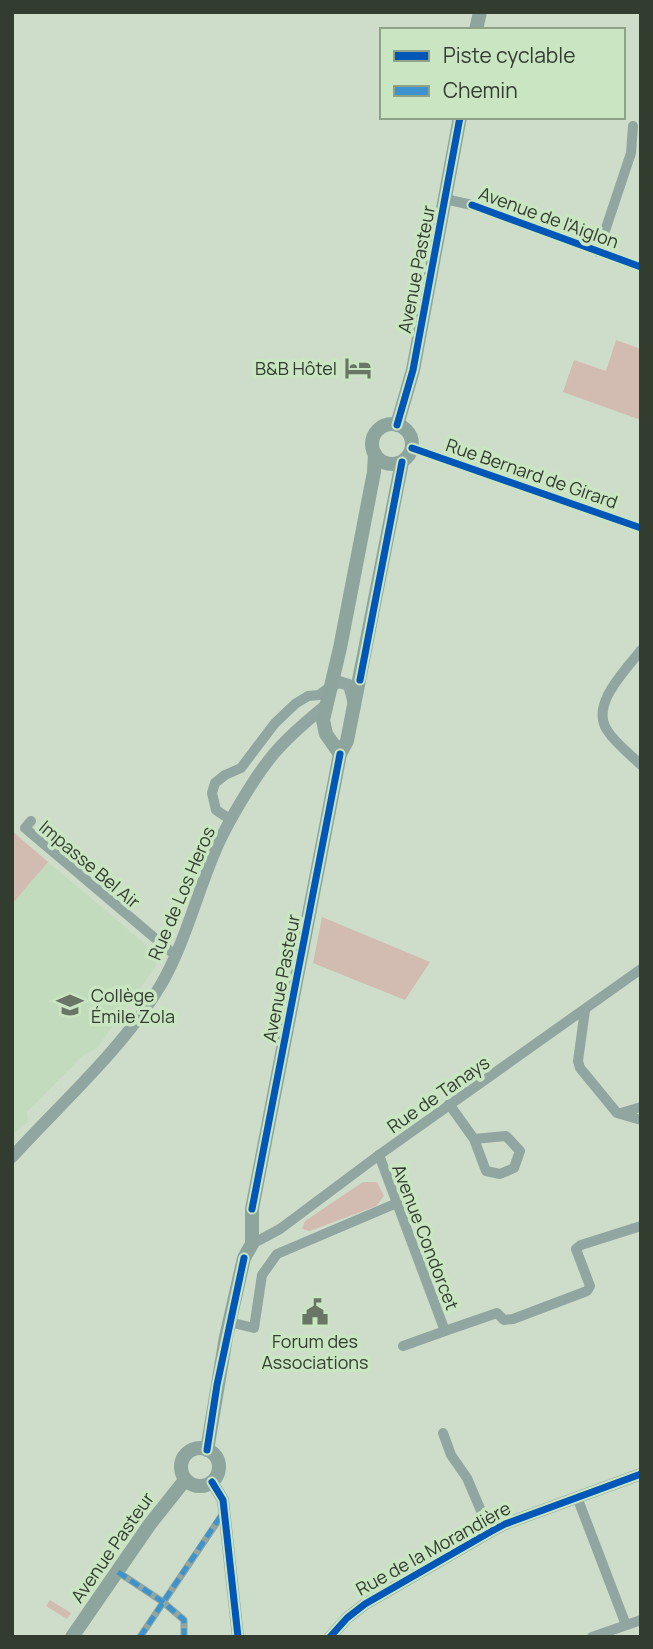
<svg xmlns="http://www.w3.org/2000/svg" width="653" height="1649" viewBox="0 0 653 1649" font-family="Manrope,sans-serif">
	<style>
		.built { fill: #c2dbbc }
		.green { fill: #d2bbb1 }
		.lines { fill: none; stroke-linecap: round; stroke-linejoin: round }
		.pedestrian { stroke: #91a6a0; stroke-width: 7 }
		.minor { stroke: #91a6a0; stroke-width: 10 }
		.tertiary { stroke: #91a6a0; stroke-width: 12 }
		.secondary { stroke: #8ea59e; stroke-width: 14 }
		.quiet { stroke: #3c93cd; stroke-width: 5; stroke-dasharray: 10 5; stroke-linecap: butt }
		.cycleway-casing { stroke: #c9e5c1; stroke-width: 11 }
		.cycleway { stroke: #0057b8; stroke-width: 7 }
		.labels { text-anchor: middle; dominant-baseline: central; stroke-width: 7; stroke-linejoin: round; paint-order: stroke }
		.street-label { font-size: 18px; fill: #323d2f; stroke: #c9e5c1 }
		.poi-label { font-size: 18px; fill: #323d2f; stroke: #c9e5c1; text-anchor: end }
	</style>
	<rect width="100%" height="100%" fill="#ceddc9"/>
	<!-- built -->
	<polygon class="built" points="48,862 151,949 156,966 96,1049 82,1056 27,1112 28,1121 12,1135 12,904"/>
	<!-- green -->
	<g class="green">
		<polygon points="616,340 641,349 641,420 563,392 574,360 606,371"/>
		<polygon points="12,831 48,862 12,904"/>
		<polygon points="322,917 430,962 405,1000 313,963"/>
		<polygon points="363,1182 377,1182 384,1196 376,1206 310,1231 302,1229 305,1221"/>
		<polygon points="50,1600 71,1613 67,1619 46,1606"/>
	</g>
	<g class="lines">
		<!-- pedestrian -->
		<g class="pedestrian">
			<polyline points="118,1572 163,1602 184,1620 184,1637"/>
			<polyline points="140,1637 224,1512"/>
		</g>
		<!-- minor -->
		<g class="minor">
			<polyline points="445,199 472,205 641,267"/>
			<polyline points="598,252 631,153 633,126"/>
			<polyline points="412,448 641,528"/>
			<path d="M641 650C626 670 590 704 607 730 615 743 630 754 641 765"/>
			<polyline points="231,820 216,810 212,793 215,783 225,775 241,768 275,723 295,704 308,696 319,695 331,686"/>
			<polyline points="31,821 25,828 176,956"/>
			<polyline points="585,1010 578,1061 580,1068 617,1113 641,1120"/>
			<polyline points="449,1104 474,1139 486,1171 500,1174 514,1168 520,1151 506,1136 474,1139"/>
			<polyline points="621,1113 641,1107"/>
			<polyline points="379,1155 445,1331 497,1313 504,1320 513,1319 587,1291 590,1286 576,1249 581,1245 641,1226"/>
			<polyline points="252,1244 280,1229 379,1155 641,969"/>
			<polyline points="229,1322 254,1328 262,1275 277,1254 397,1203"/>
			<polyline points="403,1346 445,1331"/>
			<polyline points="443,1433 451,1455 467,1478 490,1532"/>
			<polyline points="577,1497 626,1625"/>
			<polyline points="592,1637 641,1620"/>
		</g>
		<!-- tertiary -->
		<g class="tertiary">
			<polyline points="331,686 339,682 349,685 354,704"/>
			<path d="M12 1157C63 1101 123 1049 162 983 185 942 196 897 214 854 225 826 257 772 278 749 292 733 308 720 325 706"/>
			<polyline points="212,1482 223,1500 238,1637"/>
			<polyline points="330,1637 347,1618 365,1604 490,1532 505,1524 641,1474"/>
		</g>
		<!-- secondary -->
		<g class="secondary">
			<polyline points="476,30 480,12"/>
			<circle cx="392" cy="444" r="20"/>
			<polyline points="397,425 413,370 460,117"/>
			<polyline points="340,754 326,734 323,720 340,648 374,472 375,454"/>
			<circle cx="200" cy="1467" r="19"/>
			<polyline points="207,1450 226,1337 244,1258 252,1244 252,1209 340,754 347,741 402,462"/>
			<polyline points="72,1637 150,1524 185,1480"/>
		</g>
		<!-- quiet -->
		<g class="quiet">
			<polyline points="118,1572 163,1602 184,1620 184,1637"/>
			<polyline points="140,1637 224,1511"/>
		</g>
		<!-- cycleway casing -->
		<g class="cycleway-casing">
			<g id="cycleway">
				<polyline points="472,205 641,267"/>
				<polyline points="397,425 413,370 460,117"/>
				<polyline points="412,448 641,528"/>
				<polyline points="360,680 402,462"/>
				<polyline points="252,1209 340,754"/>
				<polyline points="207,1450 217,1385 244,1258"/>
				<polyline points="212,1482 223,1500 238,1637"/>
				<polyline points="330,1637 347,1618 365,1604 490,1532 505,1524 641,1474"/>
			</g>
		</g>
		<!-- cycleway -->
		<use href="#cycleway" class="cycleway"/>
	</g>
	<!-- icons -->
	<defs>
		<g id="hotel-bare" transform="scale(2.1)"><path d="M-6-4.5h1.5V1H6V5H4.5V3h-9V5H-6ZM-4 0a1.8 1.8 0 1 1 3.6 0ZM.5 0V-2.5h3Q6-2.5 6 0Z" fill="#697565" stroke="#c9e5c1" stroke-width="2.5" paint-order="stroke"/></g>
		<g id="school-bare" transform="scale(2.1)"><path d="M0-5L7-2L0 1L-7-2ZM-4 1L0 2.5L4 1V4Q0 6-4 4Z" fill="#697565" stroke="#c9e5c1" stroke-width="2.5" paint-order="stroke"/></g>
		<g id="civic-bare" transform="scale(2.1)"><path d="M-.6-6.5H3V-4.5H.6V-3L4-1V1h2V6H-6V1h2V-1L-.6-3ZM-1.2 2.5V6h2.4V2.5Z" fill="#697565" stroke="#c9e5c1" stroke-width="2.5" paint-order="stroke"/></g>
	</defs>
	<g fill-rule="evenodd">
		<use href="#hotel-bare" x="358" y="368"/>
		<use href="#school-bare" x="70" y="1005"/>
		<use href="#civic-bare" x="315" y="1312"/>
	</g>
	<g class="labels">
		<!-- street labels -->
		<g class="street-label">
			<text transform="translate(549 217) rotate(20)">Avenue de l'Aiglon</text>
			<text transform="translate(416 269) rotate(-79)">Avenue Pasteur</text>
			<text transform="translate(532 473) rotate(19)">Rue Bernard de Girard</text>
			<text transform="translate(90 864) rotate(40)">Impasse Bel Air</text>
			<text transform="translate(181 893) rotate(-67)">Rue de Los Heros</text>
			<text transform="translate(281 978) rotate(-79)">Avenue Pasteur</text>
			<text transform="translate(438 1094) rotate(-35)">Rue de Tanays</text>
			<text transform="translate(426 1237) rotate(69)">Avenue Condorcet</text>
			<text transform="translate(112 1547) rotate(-55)">Avenue Pasteur</text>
			<text transform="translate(433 1548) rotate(-29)">Rue de la Morandière</text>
		</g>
		<!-- poi labels -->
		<g class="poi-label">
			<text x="337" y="368">B&amp;B Hôtel</text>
			<text x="91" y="995" text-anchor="start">Collège<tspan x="91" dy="21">Émile Zola</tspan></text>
			<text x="315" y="1341" text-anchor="middle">Forum des<tspan x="315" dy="21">Associations</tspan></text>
		</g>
	</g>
	<!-- border -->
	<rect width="653" height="1649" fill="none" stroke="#323d2f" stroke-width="28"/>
	<!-- legend -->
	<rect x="380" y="28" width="245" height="91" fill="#c9e5c1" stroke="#8da287" stroke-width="2"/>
	<rect x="394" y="51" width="35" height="10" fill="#0057b8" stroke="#8da287" stroke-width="2"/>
	<text x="443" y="63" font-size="21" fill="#323d2f">Piste cyclable</text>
	<rect x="394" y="86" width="35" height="10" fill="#3c93cd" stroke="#8da287" stroke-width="2"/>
	<text x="443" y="98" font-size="21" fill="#323d2f">Chemin</text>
</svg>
